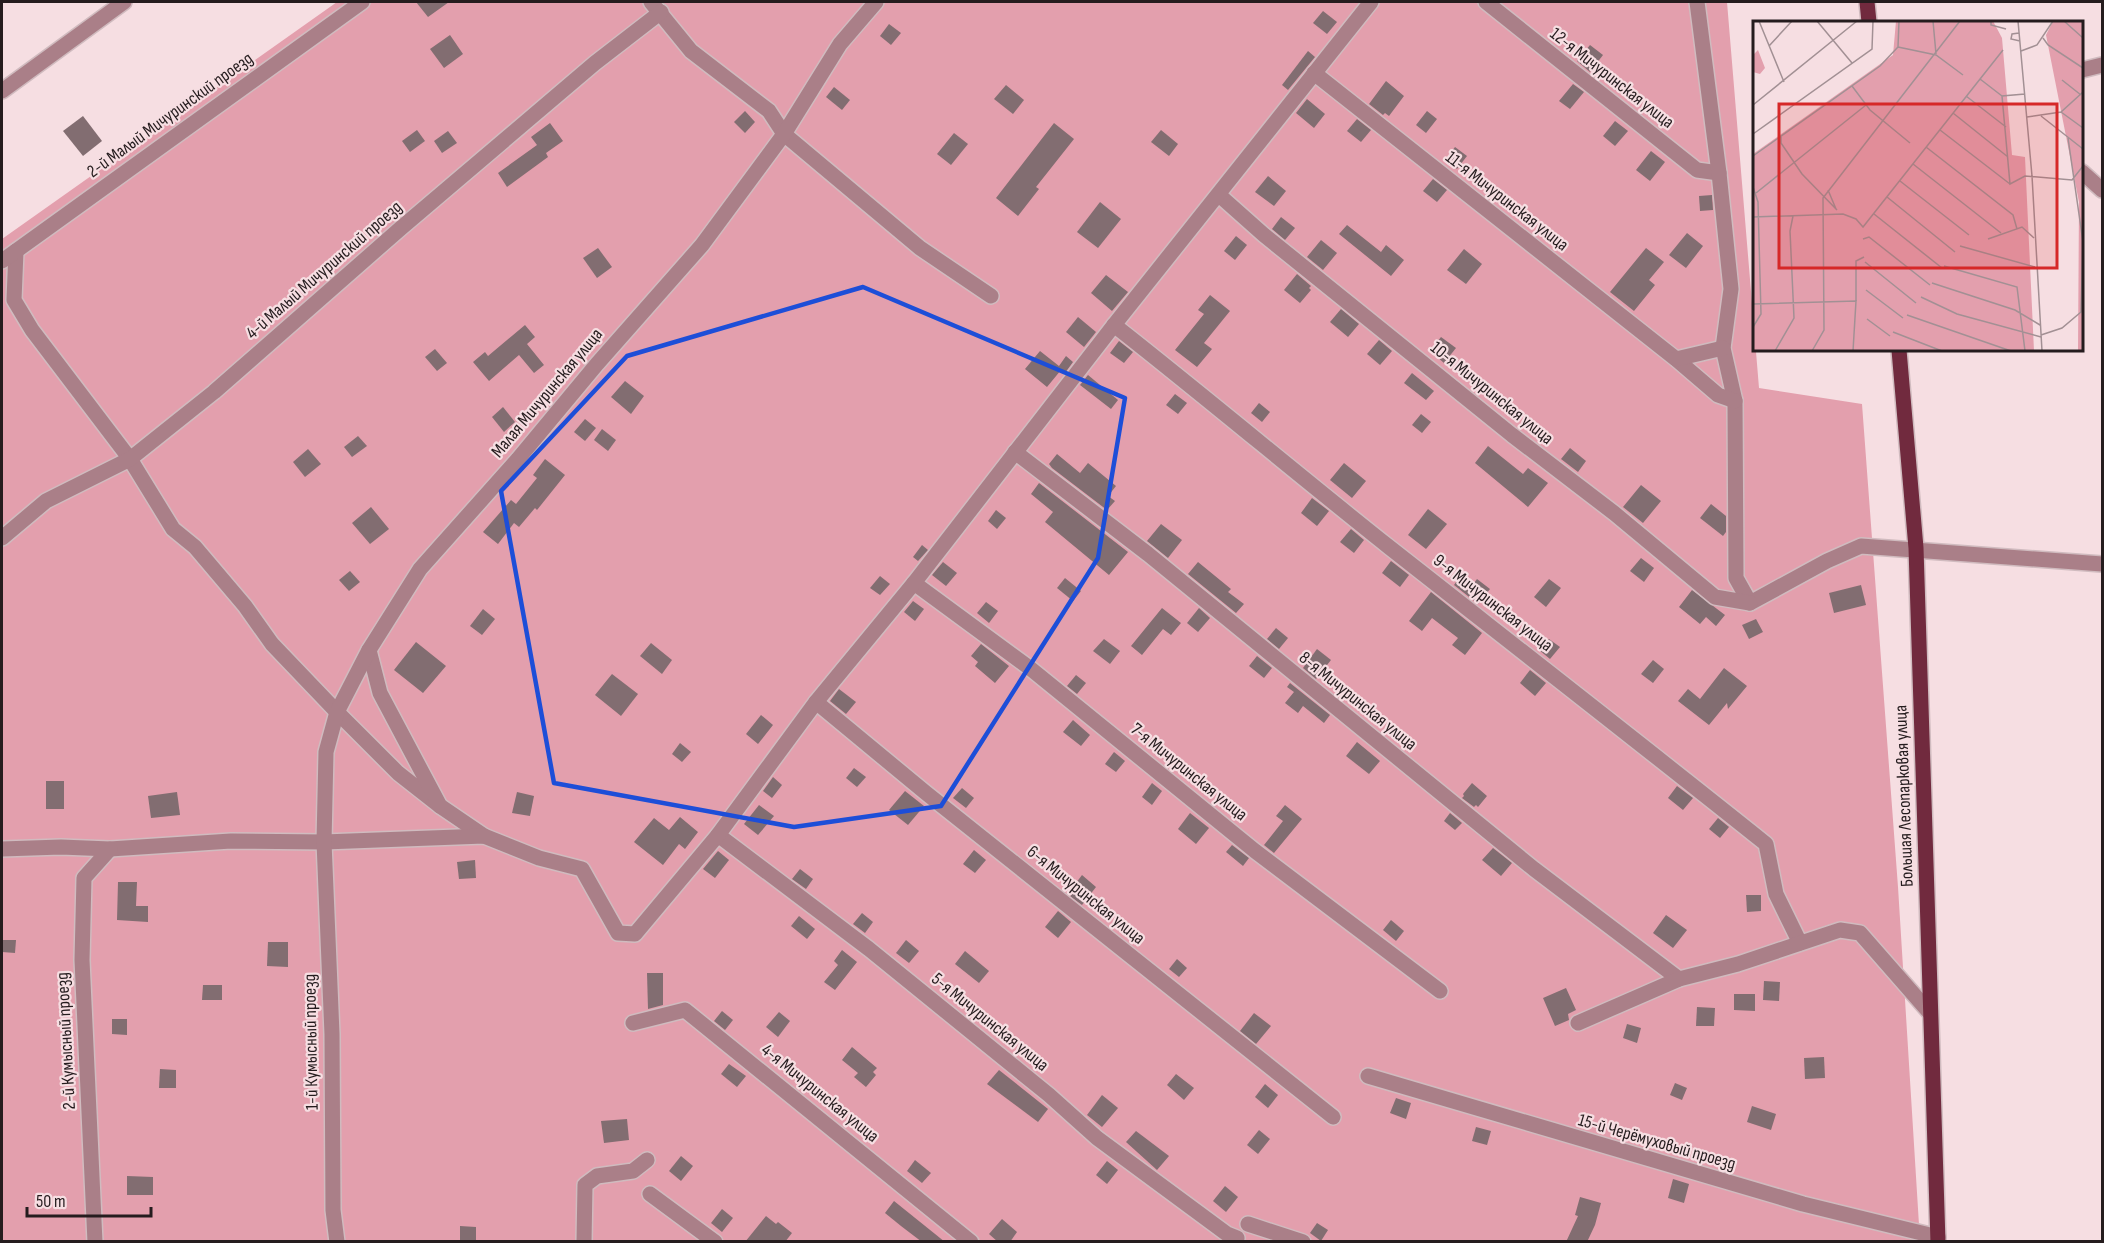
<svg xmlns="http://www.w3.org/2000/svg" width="2104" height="1243" viewBox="0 0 2104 1243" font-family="'Sofia Sans Condensed',sans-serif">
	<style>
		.green { fill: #e39fad }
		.building { fill: #826d71 }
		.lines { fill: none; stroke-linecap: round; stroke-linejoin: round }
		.minor-casing { stroke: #d0bbbf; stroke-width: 18 }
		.major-casing { stroke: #d0bbbf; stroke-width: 18 }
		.minor { stroke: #aa7f88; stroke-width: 15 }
		.major { stroke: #712a3e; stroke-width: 15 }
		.marked { fill: none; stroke: #1d4ed8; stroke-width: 4.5; stroke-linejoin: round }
		.labels { text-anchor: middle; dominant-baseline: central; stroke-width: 4.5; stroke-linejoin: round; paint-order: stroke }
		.street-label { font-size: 18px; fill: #251c1e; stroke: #f6dee2 }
		.inset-road { fill: none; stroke: #a29094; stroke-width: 1.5 }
		.view { fill: #d62828; fill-opacity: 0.15; stroke: #d62828; stroke-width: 3 }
		.inset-edge { fill: none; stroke: #251c1e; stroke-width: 3 }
	</style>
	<rect width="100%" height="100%" fill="#f6dee2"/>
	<!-- green -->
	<polygon class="green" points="337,2 1727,2 1759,388 1862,404 1898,887 1920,1241 2,1241 2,239"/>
	<!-- building -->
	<g class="building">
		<polygon points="416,2 449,2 428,17"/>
		<polygon points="1323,11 1337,22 1327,34 1313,23"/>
		<polygon points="889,24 901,33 891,45 880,36"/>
		<polygon points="450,35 463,54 444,68 430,49"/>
		<polygon points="1590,45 1603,55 1590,72 1577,61"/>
		<polygon points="1308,51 1315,57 1288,90 1282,85"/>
		<polygon points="1386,81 1404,96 1389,116 1385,113 1383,115 1369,104"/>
		<polygon points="1573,84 1584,92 1570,109 1559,101"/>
		<polygon points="1006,85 1024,100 1013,114 994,99"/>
		<polygon points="834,87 850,100 842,110 826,97"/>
		<polygon points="1307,99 1325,114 1314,128 1296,113"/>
		<polygon points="745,111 755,122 745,133 734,122"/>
		<polygon points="1427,111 1437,119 1426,133 1416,125"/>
		<polygon points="83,116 102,141 83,156 63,131"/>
		<polygon points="1357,119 1371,130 1361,142 1347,131"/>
		<polygon points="1615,121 1628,131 1615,146 1603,136"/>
		<polygon points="550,123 563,141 546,153 548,157 507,187 498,173 537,145 531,137"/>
		<polygon points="1054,123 1074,139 1036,187 1039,189 1018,216 996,198"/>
		<polygon points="417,130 425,141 410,152 402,141"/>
		<polygon points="1161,130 1178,144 1169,156 1151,142"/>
		<polygon points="448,131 457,143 442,153 434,141"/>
		<polygon points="954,133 968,144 951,165 937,154"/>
		<polygon points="1455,147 1467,156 1457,169 1446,159"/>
		<polygon points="1651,151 1665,162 1650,181 1636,170"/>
		<polygon points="1268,176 1286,191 1274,206 1255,192"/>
		<polygon points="1433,179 1447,190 1437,202 1423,191"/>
		<polygon points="1712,195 1713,210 1700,211 1699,196"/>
		<polygon points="1100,202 1121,219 1098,248 1077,232"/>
		<polygon points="1281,217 1295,228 1285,240 1272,229"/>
		<polygon points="1347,225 1381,252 1386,245 1404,260 1391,276 1339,234"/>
		<polygon points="1687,233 1703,246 1686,268 1669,255"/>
		<polygon points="1236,236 1247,245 1235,260 1224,251"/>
		<polygon points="1321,240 1337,253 1323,270 1307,257"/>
		<polygon points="598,248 612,267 597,278 583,258"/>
		<polygon points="1646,248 1664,262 1649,280 1655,285 1634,311 1610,292"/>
		<polygon points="1464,249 1482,264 1466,284 1447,270"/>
		<polygon points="1297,274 1311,286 1309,288 1311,290 1300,303 1284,290"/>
		<polygon points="1106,275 1128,292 1112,311 1091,293"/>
		<polygon points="1210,295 1230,311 1204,343 1212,349 1197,367 1175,350 1204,314 1198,310"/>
		<polygon points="1341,309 1359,324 1348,337 1330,322"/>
		<polygon points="1078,317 1096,332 1084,347 1066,332"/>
		<polygon points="525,325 535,337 527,344 544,365 534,373 519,355 489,381 473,362 485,352 488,356"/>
		<polygon points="1441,337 1456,348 1444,363 1430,351"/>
		<polygon points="1379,340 1392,351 1380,365 1367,354"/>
		<polygon points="1119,341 1133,352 1124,363 1110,353"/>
		<polygon points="435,349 447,363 437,371 425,357"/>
		<polygon points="1040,351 1059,366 1066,356 1073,362 1065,373 1061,370 1047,387 1025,369"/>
		<polygon points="1412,373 1434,391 1426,400 1404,383"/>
		<polygon points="1088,375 1118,400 1111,409 1080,385"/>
		<polygon points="625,381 644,396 631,414 611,397"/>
		<polygon points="1175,394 1187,403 1178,414 1166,405"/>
		<polygon points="1259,403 1270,412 1262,422 1251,413"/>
		<polygon points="503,407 515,422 504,432 492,417"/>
		<polygon points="1421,414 1431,422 1422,433 1412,425"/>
		<polygon points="585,419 596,428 585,441 574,432"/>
		<polygon points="602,429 616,440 608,451 594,440"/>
		<polygon points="358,436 367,446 352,457 344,447"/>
		<polygon points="1488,446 1523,474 1528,468 1548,483 1528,507 1475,463"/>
		<polygon points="1570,448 1586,461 1578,472 1561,459"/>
		<polygon points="308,449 321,464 305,477 293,462"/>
		<polygon points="1057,454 1080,473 1088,463 1116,486 1108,496 1115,501 1107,510 1052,468 1049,464"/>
		<polygon points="545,459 565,475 537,510 535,508 519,527 514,523 498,544 483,532 511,500 516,504 537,478 533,475"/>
		<polygon points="1344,463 1366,481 1352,498 1330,480"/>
		<polygon points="1039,483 1128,552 1109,575 1045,522 1053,512 1031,494"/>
		<polygon points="1641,485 1661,501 1643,523 1623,507"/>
		<polygon points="1312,498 1329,511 1317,526 1301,513"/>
		<polygon points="1711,504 1726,516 1726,532 1723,536 1700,518"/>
		<polygon points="371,507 389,529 370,544 352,523"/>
		<polygon points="1428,509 1447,524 1426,549 1408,535"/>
		<polygon points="996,510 1006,518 997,529 988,521"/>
		<polygon points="1161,524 1182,540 1168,558 1147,541"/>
		<polygon points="1351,529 1364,540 1354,553 1340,542"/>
		<polygon points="922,545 928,550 918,561 913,557"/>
		<polygon points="1641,558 1654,568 1644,582 1630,571"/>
		<polygon points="1391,561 1409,575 1400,587 1382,573"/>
		<polygon points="943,562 957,573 946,586 932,575"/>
		<polygon points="1198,562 1231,589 1228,592 1244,604 1236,613 1188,574"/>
		<polygon points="350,571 360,582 349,591 339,580"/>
		<polygon points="880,576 890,584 880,595 870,588"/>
		<polygon points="1065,578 1081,591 1073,601 1057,588"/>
		<polygon points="1459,578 1471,587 1477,579 1490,589 1478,604 1454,585"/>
		<polygon points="1549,579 1561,588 1546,607 1534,597"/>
		<polygon points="1861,585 1866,605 1834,613 1829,593"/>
		<polygon points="1692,590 1725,615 1716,626 1706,617 1700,624 1679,607"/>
		<polygon points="1431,592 1482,633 1465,655 1452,645 1458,638 1432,618 1422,631 1409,621"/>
		<polygon points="913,601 924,609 915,621 904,612"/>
		<polygon points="986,602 998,611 989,623 977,613"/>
		<polygon points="1162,608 1181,623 1171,635 1163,629 1142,655 1131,646"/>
		<polygon points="1199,608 1210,618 1198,632 1187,623"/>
		<polygon points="483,609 495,619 482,635 470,626"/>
		<polygon points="1756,619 1763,632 1749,639 1742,625"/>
		<polygon points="1276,628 1288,638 1279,649 1267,639"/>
		<polygon points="1104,639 1120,651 1110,664 1093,651"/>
		<polygon points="1549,639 1560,647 1550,659 1539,650"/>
		<polygon points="416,642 446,666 423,693 394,670"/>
		<polygon points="651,643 672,660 662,674 640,656"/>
		<polygon points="981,644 1009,666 995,683 975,666 978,662 971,656"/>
		<polygon points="1317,649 1331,660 1316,679 1303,668"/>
		<polygon points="1257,656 1272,668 1264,678 1249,666"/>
		<polygon points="1653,660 1664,669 1653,683 1641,674"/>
		<polygon points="1724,668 1747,686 1728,709 1727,703 1709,725 1678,701 1688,689 1700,699"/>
		<polygon points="1530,670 1546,683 1535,696 1520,683"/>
		<polygon points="612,674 638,694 621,716 595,695"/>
		<polygon points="1076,675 1086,683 1077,694 1067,686"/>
		<polygon points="1290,683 1330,715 1324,723 1303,706 1298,713 1285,703 1294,692 1287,687"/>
		<polygon points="839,689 856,702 846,714 830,701"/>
		<polygon points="761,715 773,725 758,744 746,734"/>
		<polygon points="1073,720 1090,735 1081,746 1063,732"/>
		<polygon points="1357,742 1380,761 1369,774 1346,756"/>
		<polygon points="680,743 691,752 682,762 672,754"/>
		<polygon points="1114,752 1125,761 1116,772 1105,764"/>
		<polygon points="854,768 866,777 857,787 846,778"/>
		<polygon points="773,777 782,785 772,798 763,791"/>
		<rect x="46" y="781" width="18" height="28"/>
		<polygon points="1152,783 1162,791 1152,805 1142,797"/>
		<polygon points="1472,783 1487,796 1478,807 1476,805 1474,807 1462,798 1464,796 1463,794"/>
		<polygon points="1677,786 1693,798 1683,810 1668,798"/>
		<polygon points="962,788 974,798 966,808 953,798"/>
		<polygon points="905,791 924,806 908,825 889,810"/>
		<polygon points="177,792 180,815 151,818 148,796"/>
		<polygon points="517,792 534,796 530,816 512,813"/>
		<polygon points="759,805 774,816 758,835 744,824"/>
		<polygon points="1285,805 1302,819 1274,853 1264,845 1283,821 1276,816"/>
		<polygon points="1190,813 1209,828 1196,844 1178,829"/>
		<polygon points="1450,813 1462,823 1455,830 1444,821"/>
		<polygon points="680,817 698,832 685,849 679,844 663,865 634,842 654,818 669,830"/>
		<polygon points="1718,818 1729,827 1720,838 1709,829"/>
		<polygon points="1232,845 1249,858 1243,866 1226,852"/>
		<polygon points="1493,848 1512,863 1501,876 1482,860"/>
		<polygon points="974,850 986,860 975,873 963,864"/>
		<polygon points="718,851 729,860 715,878 703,869"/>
		<polygon points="475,860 476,878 459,879 457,862"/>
		<polygon points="800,869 813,879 806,889 792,879"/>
		<polygon points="1082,875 1096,887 1082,905 1070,896 1073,893 1070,891"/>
		<polygon points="118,882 137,882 136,906 148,906 148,922 117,920"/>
		<polygon points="1746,895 1761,895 1761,911 1747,912"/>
		<polygon points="1058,911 1071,922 1058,938 1045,927"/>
		<polygon points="862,913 873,922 865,933 853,924"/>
		<polygon points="1666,915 1687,930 1673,948 1653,933"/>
		<polygon points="799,916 815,929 807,939 791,926"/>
		<polygon points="1391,920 1404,931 1396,941 1383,930"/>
		<polygon points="2,940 16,940 15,953 2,952"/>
		<polygon points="906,940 919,951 909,963 896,953"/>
		<polygon points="268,942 288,942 288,967 267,966"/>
		<polygon points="842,950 857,962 835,990 824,982 838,965 834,961"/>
		<polygon points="965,951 989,971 979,983 955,964"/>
		<polygon points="1177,959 1187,968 1179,977 1169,969"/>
		<polygon points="647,973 663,973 663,1005 648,1009"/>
		<polygon points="1764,981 1780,982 1779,1001 1763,1000"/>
		<polygon points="203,985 222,985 222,1000 202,1000"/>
		<polygon points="1566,988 1576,1010 1568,1014 1569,1020 1555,1026 1543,998"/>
		<polygon points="1734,994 1755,994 1755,1011 1734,1010"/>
		<polygon points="1697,1007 1715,1008 1714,1026 1696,1026"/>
		<polygon points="722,1011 733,1020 725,1030 714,1021"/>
		<polygon points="779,1012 790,1021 778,1037 766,1027"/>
		<polygon points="1254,1013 1271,1026 1256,1044 1240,1031"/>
		<polygon points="112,1019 127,1019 127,1035 112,1034"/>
		<polygon points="1627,1024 1641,1028 1637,1043 1623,1038"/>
		<polygon points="852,1047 877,1068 873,1072 876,1075 866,1087 854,1077 858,1073 842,1060"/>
		<polygon points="1824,1057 1825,1078 1805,1079 1804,1058"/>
		<polygon points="729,1064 746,1076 737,1087 721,1074"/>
		<polygon points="160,1069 176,1070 176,1088 159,1088"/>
		<polygon points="999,1070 1048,1109 1038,1122 987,1084"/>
		<polygon points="1176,1074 1194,1088 1184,1100 1167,1085"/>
		<polygon points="1675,1083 1687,1088 1682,1100 1670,1095"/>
		<polygon points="1265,1084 1278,1095 1268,1108 1255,1097"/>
		<polygon points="1102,1095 1118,1108 1102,1127 1087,1115"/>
		<polygon points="1396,1098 1411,1103 1406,1119 1390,1113"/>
		<polygon points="1752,1106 1776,1114 1771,1130 1747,1122"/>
		<polygon points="627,1119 629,1140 604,1143 601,1121"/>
		<polygon points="1476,1127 1491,1131 1487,1145 1472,1141"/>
		<polygon points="1259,1130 1270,1139 1258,1154 1247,1145"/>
		<polygon points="1136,1131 1169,1156 1157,1170 1126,1142"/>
		<polygon points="681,1156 693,1166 681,1181 669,1171"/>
		<polygon points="915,1160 931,1173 922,1183 907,1171"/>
		<polygon points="1107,1161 1118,1170 1107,1184 1096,1175"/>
		<polygon points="127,1176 153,1177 153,1195 127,1195"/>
		<polygon points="1673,1179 1689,1184 1684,1203 1668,1198"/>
		<polygon points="1225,1186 1238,1197 1226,1212 1213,1201"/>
		<polygon points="1580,1197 1601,1203 1595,1225 1587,1242 1566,1242 1578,1216 1575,1215"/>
		<polygon points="894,1201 945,1242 922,1242 901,1226 885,1213"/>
		<polygon points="722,1209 733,1218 722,1232 711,1223"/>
		<polygon points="766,1216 776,1224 778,1222 792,1233 785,1242 745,1242"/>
		<polygon points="1002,1219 1017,1232 1010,1242 998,1242 989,1234"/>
		<polygon points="1317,1223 1328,1230 1321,1241 1310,1233"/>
		<polygon points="460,1226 476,1227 476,1242 460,1242"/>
	</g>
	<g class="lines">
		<!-- minor casing -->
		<g class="minor-casing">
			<g id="minor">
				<polyline points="651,2 691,51 769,111 784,134 920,248 991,296"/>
				<polyline points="1486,2 1697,170 1719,173"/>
				<polyline points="1697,2 1719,173 1731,289 1723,348 1735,401 1736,578 1750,603 1827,561 1861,546 2102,564"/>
				<polyline points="2082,70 2102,65"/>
				<polyline points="1314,73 1676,359 1718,395 1735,401"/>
				<polyline points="2,91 124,2"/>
				<polyline points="2082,172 2102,190"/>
				<polyline points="1219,195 1264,235 1512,435 1614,513 1715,597 1750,603"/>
				<polyline points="16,251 14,300 32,330 130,459 173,529 195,547 245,606 272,644 337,712 398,773 440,806"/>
				<polyline points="2,261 362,2"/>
				<path d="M1114 325C1207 398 1297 474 1389 547 1515 646 1641 744 1766 844L1776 894 1800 943"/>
				<polyline points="1676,359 1723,348"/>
				<polyline points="1015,452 1148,554 1534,869 1679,979"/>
				<polyline points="2,538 46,501 130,459 214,392 401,228 595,63 661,12"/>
				<polyline points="914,583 1031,669 1255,851 1440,991"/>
				<polyline points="369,650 380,693 440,806 484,836"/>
				<polyline points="816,702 926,793 1333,1117"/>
				<polyline points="718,835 869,949 1049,1095 1097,1138 1227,1234 1237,1238"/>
				<polyline points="2,849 61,847 110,849 231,841 324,842 484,836 539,858 582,869 618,933 635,934 718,835 816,702 914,583 1114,325 1371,2"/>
				<polyline points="633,1023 685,1010 971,1242"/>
				<polyline points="1578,1023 1679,979 1738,964 1840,930 1860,933 1930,1013"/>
				<polyline points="1368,1076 1803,1204 1938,1237"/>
				<polyline points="650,1194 715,1242"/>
				<polyline points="1248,1224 1303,1242"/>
				<polyline points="95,1242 82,960 84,878 110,849"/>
				<polyline points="337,1242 333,1210 332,1034 324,842 326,752 337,712 369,650 420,569 518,459 597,364 702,245 784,134 840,44 876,2"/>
				<polyline points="584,1242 585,1185 597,1176 633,1171 647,1160"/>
			</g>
		</g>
		<!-- major casing -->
		<g class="major-casing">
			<g id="major">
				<polyline points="1867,2 1869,22"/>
				<polyline points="1899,350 1916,548 1938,1242"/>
			</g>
		</g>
		<!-- minor -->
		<use href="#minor" class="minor"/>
		<!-- major -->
		<use href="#major" class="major"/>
	</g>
	<!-- marked area -->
	<path class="marked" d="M863 287 1125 398 1098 558 941 806 794 827 554 783 501 491 627 356Z"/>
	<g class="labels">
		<!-- street labels -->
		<g class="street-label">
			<text transform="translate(1612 78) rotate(38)">12-я Мичуринская улица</text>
			<text transform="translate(170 115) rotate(-36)">2-й Малый Мичуринский проезд</text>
			<text transform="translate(1507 201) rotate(38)">11-я Мичуринская улица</text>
			<text transform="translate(324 270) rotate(-41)">4-й Малый Мичуринский проезд</text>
			<text transform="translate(547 393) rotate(-50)">Малая Мичуринская улица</text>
			<text transform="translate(1492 393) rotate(39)">10-я Мичуринская улица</text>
			<text transform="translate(1493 603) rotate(38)">9-я Мичуринская улица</text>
			<text transform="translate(1358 701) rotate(39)">8-я Мичуринская улица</text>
			<text transform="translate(1189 772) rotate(39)">7-я Мичуринская улица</text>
			<text transform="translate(1904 796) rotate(-92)">Большая Лесопарковая улица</text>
			<text transform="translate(1086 895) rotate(39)">6-я Мичуринская улица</text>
			<text transform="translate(990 1022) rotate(39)">5-я Мичуринская улица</text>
			<text transform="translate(66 1041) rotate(-93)">2-й Кумысный проезд</text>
			<text transform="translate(311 1042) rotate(-91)">1-й Кумысный проезд</text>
			<text transform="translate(820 1093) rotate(39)">4-я Мичуринская улица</text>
			<text transform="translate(1657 1142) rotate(16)">15-й Черёмуховый проезд</text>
		</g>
	</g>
	<!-- overview -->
	<g transform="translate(1753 21)">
		<rect width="330" height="330" fill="#f6dee2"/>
		<path d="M143 0H240L249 17 259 134 272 136 281 330H0V133L140 34ZM300 0H330V330H325L326 181 293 14ZM5 29 12 47 7 53 0 51V34Z" fill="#e39fad"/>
		<path class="inset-road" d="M6 0 31 61M64 0 99 42M180 0 183 33M238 0V4L253 8M265 0 279 155 289 330M311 0 330 17M266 12 259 13 258 18 267 20M290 17 295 24 330 47M16 25 39 0M145 26 183 34 210 54M145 26 146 0M268 30 284 24 300 0M227 58 249 75M309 59 328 74M99 65 117 89 157 122M272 73 249 75 257 163 272 155 319 159 330 145M213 75 253 106M0 84 104 0M308 91 330 107M200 92 255 136M288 95 330 128M274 96 308 91 330 71M187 109 257 163M0 113 119 28 120 0M28 116V122L49 153 84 189M173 126 260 194 264 208M0 135 127 45 145 26M160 143 248 212M147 160 216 214M0 166 5 181 8 293 0 306M75 169 83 188M3 172 113 84M134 176 202 231M121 193 189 247M0 196 90 193 103 198 110 206 250 29M110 218 116 216 177 264M235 218 269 206 281 217M207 225 282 246M112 241 163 282M191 245 264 266 272 330M179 262 262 289 287 304M113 269 150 297M168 276 204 293 288 316M103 280V240L111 236M0 283 103 280 100 330M154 294 258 330M114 298 137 315M140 311 189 330M288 314 309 307 328 291 330 221 315 117M22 330 41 297 37 210 40 195M59 330 71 309 70 177 207 0"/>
		<path class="view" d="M26 83H304V247H26Z"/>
		<rect width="330" height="330" class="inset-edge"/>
	</g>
	<!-- border -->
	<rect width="2104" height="1243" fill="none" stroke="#251c1e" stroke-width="6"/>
	<!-- scale -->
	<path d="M27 1207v9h124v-9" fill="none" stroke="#251c1e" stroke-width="3"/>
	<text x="36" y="1207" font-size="18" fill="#251c1e" stroke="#f6dee2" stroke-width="4.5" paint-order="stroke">50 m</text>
</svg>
